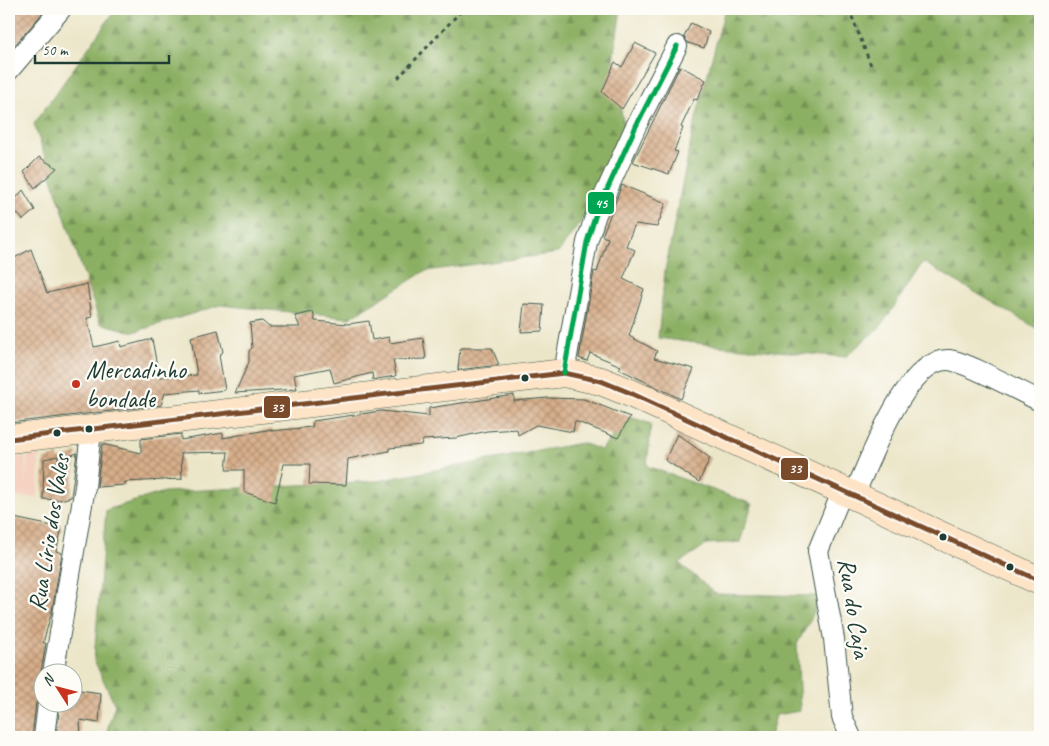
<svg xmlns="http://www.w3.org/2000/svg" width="1049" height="746" viewBox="0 0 1049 746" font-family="Caveat,sans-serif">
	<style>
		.built { fill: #f6d2c3 }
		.forest { fill: url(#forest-firs); stroke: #56764c }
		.building { fill: url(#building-cross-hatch) }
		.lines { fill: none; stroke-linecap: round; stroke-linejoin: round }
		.street-casing { stroke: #3e564a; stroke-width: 22 }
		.secondary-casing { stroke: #3e564a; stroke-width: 29 }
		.path { stroke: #3e564a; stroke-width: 3; stroke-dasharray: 4 4; stroke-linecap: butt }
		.street { stroke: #fff; stroke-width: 20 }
		.secondary { stroke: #fee4c6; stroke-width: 28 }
		.bus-1-casing { stroke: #fdfcf7; stroke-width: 9 }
		.bus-2-casing { stroke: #fdfcf7; stroke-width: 9 }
		.bus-1 { stroke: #7a4b2a; stroke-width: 5 }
		.bus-2 { stroke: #00a651; stroke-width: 5 }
		.bus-dot { fill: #1f3d34; stroke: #fdfcf7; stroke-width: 2 }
		.poi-dot { fill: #c8321e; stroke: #fdfcf7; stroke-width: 2 }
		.labels { text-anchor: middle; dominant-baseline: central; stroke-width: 4.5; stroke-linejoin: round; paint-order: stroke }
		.poi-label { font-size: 25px; fill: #1f3d34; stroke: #fdfcf7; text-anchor: start }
		.street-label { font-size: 25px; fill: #1f3d34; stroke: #fdfcf7 }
		.line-badge { stroke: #fdfcf7; stroke-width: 2 }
		.badge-label { font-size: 14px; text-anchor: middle; font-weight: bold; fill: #fff }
	</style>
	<defs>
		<pattern id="forest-firs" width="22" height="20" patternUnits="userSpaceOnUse" patternTransform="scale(1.25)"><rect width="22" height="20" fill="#8cb064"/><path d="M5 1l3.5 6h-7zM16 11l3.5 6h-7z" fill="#729053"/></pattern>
		<pattern id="building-cross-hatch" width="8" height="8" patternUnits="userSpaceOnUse" patternTransform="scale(1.25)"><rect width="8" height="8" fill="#d8ae8a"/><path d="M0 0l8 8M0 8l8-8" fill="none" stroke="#af8f72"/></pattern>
	</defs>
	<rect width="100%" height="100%" fill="#fdfcf7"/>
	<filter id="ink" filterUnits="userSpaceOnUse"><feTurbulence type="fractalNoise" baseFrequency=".02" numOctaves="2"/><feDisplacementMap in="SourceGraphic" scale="10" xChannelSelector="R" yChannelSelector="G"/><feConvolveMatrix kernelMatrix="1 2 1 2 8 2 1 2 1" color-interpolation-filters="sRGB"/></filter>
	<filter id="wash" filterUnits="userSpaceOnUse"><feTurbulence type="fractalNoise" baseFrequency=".0096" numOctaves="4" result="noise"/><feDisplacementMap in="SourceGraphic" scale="20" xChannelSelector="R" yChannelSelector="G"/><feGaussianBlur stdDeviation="1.12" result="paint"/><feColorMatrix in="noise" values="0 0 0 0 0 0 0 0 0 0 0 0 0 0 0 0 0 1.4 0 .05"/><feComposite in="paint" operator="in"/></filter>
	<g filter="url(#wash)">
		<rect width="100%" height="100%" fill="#ece6c9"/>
		<!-- built -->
		<polygon class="built" points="39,454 38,497 11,497 16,458 25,457 25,485 28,456"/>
		<!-- forest -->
		<g class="forest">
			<polygon points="116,9 621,9 612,67 630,154 558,253 425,271 350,318 220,305 134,332 100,323 34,124"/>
			<polygon points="725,9 1040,9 1040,330 923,262 882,325 845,357 720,346 658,338 665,271 694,126"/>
			<polygon points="630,417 651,424 647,466 752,504 740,542 707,544 679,563 716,594 820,596 811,619 797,644 800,711 776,715 770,737 105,737 115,705 94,660 106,510 164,492 377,481 581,443 601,450"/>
		</g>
		<g id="blocks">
			<!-- building -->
			<g class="building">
				<polygon points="17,9 46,9 14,46 9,41 9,17"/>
				<polygon points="691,23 709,32 704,48 688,43 684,37"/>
				<polygon points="635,43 655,53 622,109 602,92 615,62 622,67"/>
				<polygon points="680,66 706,80 697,100 694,99 681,127 683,128 674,151 678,152 669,174 633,162"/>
				<polygon points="39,157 57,168 35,188 24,172"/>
				<polygon points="622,185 666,203 657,227 635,224 626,246 635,250 623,279 644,289 629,336 657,351 654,358 694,369 681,399 619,369 621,366 590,353 587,361 579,358 594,271 597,272 608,238 602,236"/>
				<polygon points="23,190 35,210 23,220 10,205"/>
				<polygon points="31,249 47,293 87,284 92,317 87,318 94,347 120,341 121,347 152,339 159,377 197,375 191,337 218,330 223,352 219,355 225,390 199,393 199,390 165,393 161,405 9,423 9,261"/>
				<polygon points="524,304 544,305 542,331 521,332"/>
				<polygon points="313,312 315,321 348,324 369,321 372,340 389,337 390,343 423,338 426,359 393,360 396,376 377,379 373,380 372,373 334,383 330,368 294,375 297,389 235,393 249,362 249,351 252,348 250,323 262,321 269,327 300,327 295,316"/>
				<polygon points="460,348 492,348 499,365 458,370"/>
				<polygon points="514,395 514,401 548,398 584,399 630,417 618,438 575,421 573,432 536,425 518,435 517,429 487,431 456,438 423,440 421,445 389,448 389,451 348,459 346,485 309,484 310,464 284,464 275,502 244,492 244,470 226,470 228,452 181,453 182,479 125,482 125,485 97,487 102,444 141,453 141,439 181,434 181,440 223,433 223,438 272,429 271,431 312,427 313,421 381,411 429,416 429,408"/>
				<polygon points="677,434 710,458 699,482 665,460"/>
				<polygon points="77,453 71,497 60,500 43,499 44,459 58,456 58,460"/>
				<polygon points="9,517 62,528 56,551 62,553 52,611 43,643 46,643 41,672 42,694 36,703 32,737 9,737"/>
				<polygon points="72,689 101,693 99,723 80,720 81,736 56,737 60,704 72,704"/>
			</g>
		</g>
	</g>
	<g filter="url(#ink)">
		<use href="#blocks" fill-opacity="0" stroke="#3e564a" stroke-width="1"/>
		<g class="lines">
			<!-- street casing -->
			<g class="street-casing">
				<g id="street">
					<polyline points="9,70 61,9"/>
					<polyline points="564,373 587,242 596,214 636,126 677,46"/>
					<polyline points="843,490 818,551 834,639 842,717 851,737"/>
					<path d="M854 495C869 463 906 357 949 360 967 362 1021 392 1040 401"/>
					<polyline points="53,674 85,487 91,431"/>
					<polyline points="44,737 48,704"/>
				</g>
			</g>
			<!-- secondary casing -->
			<g class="secondary-casing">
				<polyline id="secondary" points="9,439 564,373 601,381 628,392 1040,581"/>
			</g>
			<!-- path -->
			<g class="path">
				<polyline points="849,9 872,68"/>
				<polyline points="398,78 463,9"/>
			</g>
			<!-- street -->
			<use href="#street" class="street"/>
			<!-- secondary -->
			<use href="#secondary" class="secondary"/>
			<!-- bus-1 casing -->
			<g class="bus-1-casing">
				<polyline id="bus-1" points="9,439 564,373 601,381 628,392 1040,581"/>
			</g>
			<!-- bus-2 casing -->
			<g class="bus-2-casing">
				<polyline id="bus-2" points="564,373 587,242 596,214 636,126 677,46"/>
			</g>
			<!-- bus-1 -->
			<use href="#bus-1" class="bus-1"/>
			<!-- bus-2 -->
			<use href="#bus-2" class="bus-2"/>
		</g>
	</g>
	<!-- markers -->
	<g class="bus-dot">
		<circle cx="525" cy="378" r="4.5"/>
		<circle cx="89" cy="429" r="4.5"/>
		<circle cx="57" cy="433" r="4.5"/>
		<circle cx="943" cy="537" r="4.5"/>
		<circle cx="1010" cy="567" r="4.5"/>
	</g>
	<circle class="poi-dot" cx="76" cy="384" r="5"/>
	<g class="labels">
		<!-- poi labels -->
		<g class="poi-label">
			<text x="86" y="370">Mercadinho<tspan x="86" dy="29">bondade</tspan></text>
		</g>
		<!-- street labels -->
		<g class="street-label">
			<text transform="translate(49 533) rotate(-81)">Rua Lírio dos Vales</text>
			<text transform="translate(854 608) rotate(81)">Rua do Caja</text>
		</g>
	</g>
	<g class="line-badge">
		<rect x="587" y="191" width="28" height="24" rx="5" fill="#00a651"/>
		<rect x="263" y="395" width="28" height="24" rx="5" fill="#7a4b2a"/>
		<rect x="780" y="457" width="29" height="24" rx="5" fill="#7a4b2a"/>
	</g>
	<g class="badge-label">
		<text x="601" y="208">45</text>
		<text x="277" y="412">33</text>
		<text x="795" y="473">33</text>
	</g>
	<!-- margin -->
	<rect width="1049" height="746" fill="none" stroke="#fdfcf7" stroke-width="30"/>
	<!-- north arrow -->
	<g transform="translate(58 688) rotate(306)"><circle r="24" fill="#fdfcf7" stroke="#a4b0a9"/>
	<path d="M0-4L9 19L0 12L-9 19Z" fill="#c8321e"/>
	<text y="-8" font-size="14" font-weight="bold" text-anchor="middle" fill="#1f3d34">N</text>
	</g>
	<!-- scale -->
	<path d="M35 55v8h134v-8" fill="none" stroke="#1f3d34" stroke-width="2.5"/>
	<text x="42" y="55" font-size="15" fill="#1f3d34" stroke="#fdfcf7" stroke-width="4" paint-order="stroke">50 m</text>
</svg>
